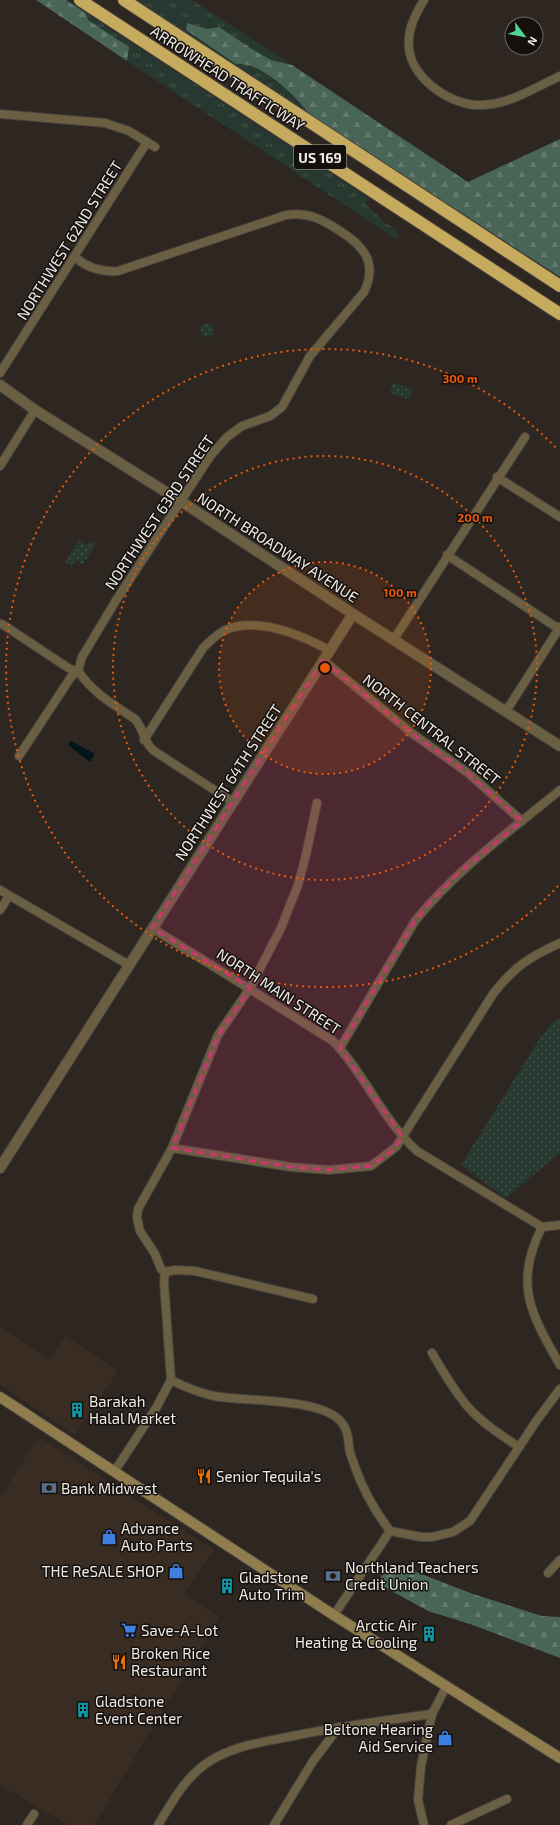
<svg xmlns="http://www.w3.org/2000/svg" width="560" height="1825" viewBox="0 0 560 1825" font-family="'Exo 2',sans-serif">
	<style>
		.built { fill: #392c23 }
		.grass { fill: url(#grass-tufts) }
		.forest { fill: url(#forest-firs) }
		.park { fill: url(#park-dots) }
		.water { fill: #00161b }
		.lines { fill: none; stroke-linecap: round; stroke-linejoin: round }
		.minor-casing { stroke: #49413d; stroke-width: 10 }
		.tertiary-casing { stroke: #49413d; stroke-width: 12 }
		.secondary-casing { stroke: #49413d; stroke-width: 12 }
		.motorway-casing { stroke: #49413d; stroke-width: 14 }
		.minor { stroke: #6a5f42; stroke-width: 8 }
		.tertiary { stroke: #6a5f42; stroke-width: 10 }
		.secondary { stroke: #8f7d4e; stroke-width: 10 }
		.motorway { stroke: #c6aa5e; stroke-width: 12 }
		.marked { fill: #c93870; fill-opacity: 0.2; stroke: #c93870; stroke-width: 3; stroke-dasharray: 8 5; stroke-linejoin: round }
		.ring { fill: none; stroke: #e8590c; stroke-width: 2; stroke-dasharray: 2 4 }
		.labels { text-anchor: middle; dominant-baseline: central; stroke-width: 3; stroke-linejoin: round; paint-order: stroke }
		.shield { fill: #13100e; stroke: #ada9a5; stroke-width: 1 }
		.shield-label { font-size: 14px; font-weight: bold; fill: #efeae6 }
		.street-label { font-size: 15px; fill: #efeae6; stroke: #13100e }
		.poi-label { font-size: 15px; fill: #efeae6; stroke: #13100e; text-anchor: start }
		.centre { fill: #e8590c; stroke: #13100e; stroke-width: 2 }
		.ring-label { font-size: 12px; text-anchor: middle; font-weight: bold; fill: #e8590c; stroke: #13100e; stroke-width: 3; stroke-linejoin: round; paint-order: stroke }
	</style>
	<defs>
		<pattern id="grass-tufts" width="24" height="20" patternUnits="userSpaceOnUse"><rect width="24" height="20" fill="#26382f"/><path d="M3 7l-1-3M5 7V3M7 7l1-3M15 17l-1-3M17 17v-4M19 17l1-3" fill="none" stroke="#46554d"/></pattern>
		<pattern id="forest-firs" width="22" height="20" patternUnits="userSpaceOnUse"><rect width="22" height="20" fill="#496557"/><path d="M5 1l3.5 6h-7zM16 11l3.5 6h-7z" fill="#647b6f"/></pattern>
		<pattern id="park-dots" width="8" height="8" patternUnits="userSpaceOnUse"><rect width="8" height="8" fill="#26382f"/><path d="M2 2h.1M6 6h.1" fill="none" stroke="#46554d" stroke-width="1.8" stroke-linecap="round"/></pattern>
	</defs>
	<rect width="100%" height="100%" fill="#2e2621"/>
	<!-- built -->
	<g class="built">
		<polygon points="0,1326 50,1359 65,1336 118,1371 75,1435 0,1385"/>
		<polygon points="39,1437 214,1550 184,1594 219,1617 94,1825 68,1825 0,1785 0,1497"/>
	</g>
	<!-- grass -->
	<g class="grass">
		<path d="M133 0H192L292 65 271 60 255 51 219 27 208 29 188 23 186 30C227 53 282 75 309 114Z"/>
		<polygon points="86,13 370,199 364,202 385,223 396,229 398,234 396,239 127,61 129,47 88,20"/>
	</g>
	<!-- forest -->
	<g class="forest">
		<polygon points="36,0 66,0 86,13 88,20 129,47 127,61"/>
		<path d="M187 23 208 29 219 27 255 51 271 60 292 65 468 182 560 139V277L309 114C297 96 258 60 236 64L186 30Z"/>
		<polygon points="411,1570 473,1594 542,1616 560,1617 560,1658 470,1624 428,1611 377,1583 385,1571"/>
	</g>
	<!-- park -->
	<g class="park">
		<circle cx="207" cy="330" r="7"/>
		<polygon points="393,383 412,389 409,399 390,393"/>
		<polygon points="79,540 87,545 90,541 96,544 83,564 76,560 72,566 65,562"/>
		<polygon points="560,1017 560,1153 506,1198 461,1165 540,1038 551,1024"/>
	</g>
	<!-- water -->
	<polygon class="water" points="71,741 95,754 90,762 68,745"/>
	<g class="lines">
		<!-- minor casing -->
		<g class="minor-casing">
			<g id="minor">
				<path d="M424 0C415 15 407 30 409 48 412 80 453 107 483 105 510 104 536 87 560 76"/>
				<polyline points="0,114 105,123 129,131 155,147"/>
				<polyline points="0,373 147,142"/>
				<polyline points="0,466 35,410"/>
				<polyline points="497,477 560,517"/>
				<polyline points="447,555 559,629"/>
				<path d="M2 624 70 669 78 671C93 693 114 705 135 719 144 729 143 742 154 751L233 802"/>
				<polyline points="394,639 525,437"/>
				<polyline points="323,660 413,734 468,773 522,821"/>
				<polyline points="506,711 560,627"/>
				<path d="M144 740 203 648C210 641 217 634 225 630 258 616 301 635 329 650"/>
				<path d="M19 756 71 677 78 671 82 657 115 602 211 455 227 437 242 426 270 416 282 407 310 356 364 292C378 263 364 246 340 231 322 219 308 212 286 215L118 271C101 272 87 268 75 257"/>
				<polyline points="0,890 129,965"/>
				<polyline points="0,910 9,896"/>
				<path d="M152 928 333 1041C365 1074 382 1119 417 1151L542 1227 560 1225"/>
				<path d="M340 1048 415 921C456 870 510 831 560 790"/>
				<path d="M172 1148 291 1167 329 1170 371 1166 396 1147 493 994C514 967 529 957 560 943"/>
				<path d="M542 1227C513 1284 531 1314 560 1365"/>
				<polyline points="165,1272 161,1269 155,1254 140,1231 137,1218 138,1209 172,1148 218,1035 250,988 281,928 298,885 306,855 317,803"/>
				<polyline points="165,1272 175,1270 195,1271 313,1299"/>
				<path d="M432 1353C443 1371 454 1391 468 1407 482 1423 501 1435 519 1447"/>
				<path d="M171 1380C185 1387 199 1393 214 1396 245 1402 323 1397 342 1423 348 1431 348 1438 349 1446 349 1453 353 1460 355 1467 363 1490 375 1511 390 1531"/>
				<polyline points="114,1472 156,1408 171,1380 164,1282 165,1272"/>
				<polyline points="390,1531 421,1537 432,1537 453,1532 470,1521 537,1420 560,1389"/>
				<polyline points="548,1573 560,1560"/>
				<polyline points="334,1615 390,1531"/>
				<polyline points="27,1825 34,1814"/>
				<path d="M158 1825C171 1804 183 1781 204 1765 231 1745 265 1742 298 1735 342 1726 387 1720 432 1714"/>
				<polyline points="274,1825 313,1761 339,1727"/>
				<polyline points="424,1825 418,1800 421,1766 432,1714 446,1687"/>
				<polyline points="451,1825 507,1799"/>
			</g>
		</g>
		<!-- tertiary casing -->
		<g class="tertiary-casing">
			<g id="tertiary">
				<polyline points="0,385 35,410 182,502 353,614 560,746"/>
				<polyline points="0,1168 353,614"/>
			</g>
		</g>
		<!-- secondary casing -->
		<g class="secondary-casing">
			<polyline id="secondary" points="0,1397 332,1614 560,1758"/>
		</g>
		<!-- motorway casing -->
		<g class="motorway-casing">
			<g id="motorway">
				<polyline points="80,0 560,314"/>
				<polyline points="124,0 560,286"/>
			</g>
		</g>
		<!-- minor -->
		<use href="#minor" class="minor"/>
		<!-- tertiary -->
		<use href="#tertiary" class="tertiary"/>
		<!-- secondary -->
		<use href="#secondary" class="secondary"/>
		<!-- motorway -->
		<use href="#motorway" class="motorway"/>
	</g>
	<!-- marked area -->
	<path class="marked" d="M323 660 413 734 468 773 522 821 458 874 429 904 415 921 340 1048 403 1137 392 1151 371 1166 329 1170 291 1167 172 1148 218 1035 250 988 152 928Z"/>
	<!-- distance rings -->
	<circle cx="325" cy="668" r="106" fill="#e8590c" fill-opacity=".12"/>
	<g class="ring">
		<circle cx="325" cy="668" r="106"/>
		<circle cx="325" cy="668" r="212"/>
		<path d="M558 886A319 319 0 1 1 558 450"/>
	</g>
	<!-- icons -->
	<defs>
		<g id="building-bare" transform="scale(1.2)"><path d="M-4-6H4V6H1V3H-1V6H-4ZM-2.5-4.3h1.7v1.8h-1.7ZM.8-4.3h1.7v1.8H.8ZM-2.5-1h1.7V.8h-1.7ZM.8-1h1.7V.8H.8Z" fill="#0f9aa8" stroke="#13100e" stroke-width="2.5" paint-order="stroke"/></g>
		<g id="restaurant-bare" transform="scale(1.2)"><path d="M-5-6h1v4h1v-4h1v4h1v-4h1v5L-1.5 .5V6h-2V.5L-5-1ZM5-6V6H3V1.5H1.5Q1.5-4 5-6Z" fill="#e8710a" stroke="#13100e" stroke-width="2.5" paint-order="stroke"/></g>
		<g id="bank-bare" transform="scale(1.2)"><path d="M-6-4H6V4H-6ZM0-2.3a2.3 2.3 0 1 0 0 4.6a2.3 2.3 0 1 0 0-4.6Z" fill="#5c6f8a" stroke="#13100e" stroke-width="2.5" paint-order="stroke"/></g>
		<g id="shop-bare" transform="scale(1.2)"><path d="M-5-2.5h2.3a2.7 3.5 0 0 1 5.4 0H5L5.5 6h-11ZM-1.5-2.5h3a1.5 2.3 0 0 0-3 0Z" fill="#3f7fe0" stroke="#13100e" stroke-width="2.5" paint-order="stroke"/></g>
		<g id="supermarket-bare" transform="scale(1.2)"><path d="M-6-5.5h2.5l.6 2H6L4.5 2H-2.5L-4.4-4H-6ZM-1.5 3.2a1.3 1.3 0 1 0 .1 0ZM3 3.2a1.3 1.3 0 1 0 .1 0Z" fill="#3f7fe0" stroke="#13100e" stroke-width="2.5" paint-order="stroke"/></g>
	</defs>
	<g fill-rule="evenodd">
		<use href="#building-bare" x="77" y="1410"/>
		<use href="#restaurant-bare" x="204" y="1476"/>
		<use href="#bank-bare" x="49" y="1488"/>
		<use href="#shop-bare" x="109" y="1537"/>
		<use href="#shop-bare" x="176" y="1571"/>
		<use href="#bank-bare" x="333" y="1576"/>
		<use href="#building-bare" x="227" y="1586"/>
		<use href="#supermarket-bare" x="129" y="1630"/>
		<use href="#building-bare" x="429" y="1634"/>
		<use href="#restaurant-bare" x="119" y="1662"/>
		<use href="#building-bare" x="83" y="1710"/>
		<use href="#shop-bare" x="445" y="1738"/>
	</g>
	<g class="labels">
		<!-- shield labels -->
		<rect class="shield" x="294" y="145" width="52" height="24" rx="3"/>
		<g class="shield-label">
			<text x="320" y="157">US 169</text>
		</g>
		<!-- street labels -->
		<g class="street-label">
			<text transform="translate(228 78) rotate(33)">ARROWHEAD TRAFFICWAY</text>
			<text transform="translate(69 240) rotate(-58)">NORTHWEST 62ND STREET</text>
			<text transform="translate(159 512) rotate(-56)">NORTHWEST 63RD STREET</text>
			<text transform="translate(278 547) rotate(33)">NORTH BROADWAY AVENUE</text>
			<text transform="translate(432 729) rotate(38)">NORTH CENTRAL STREET</text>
			<text transform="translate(228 782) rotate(-57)">NORTHWEST 64TH STREET</text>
			<text transform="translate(279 991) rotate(33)">NORTH MAIN STREET</text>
		</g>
		<!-- poi labels -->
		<g class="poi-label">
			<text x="89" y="1401">Barakah<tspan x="89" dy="17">Halal Market</tspan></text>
			<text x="216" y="1476">Senior Tequila's</text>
			<text x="61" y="1488">Bank Midwest</text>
			<text x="121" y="1528">Advance<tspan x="121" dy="17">Auto Parts</tspan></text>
			<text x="345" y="1567">Northland Teachers<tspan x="345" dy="17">Credit Union</tspan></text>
			<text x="164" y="1571" text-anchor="end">THE ReSALE SHOP</text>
			<text x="239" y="1577">Gladstone<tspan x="239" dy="17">Auto Trim</tspan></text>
			<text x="417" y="1625" text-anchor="end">Arctic Air<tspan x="417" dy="17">Heating &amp; Cooling</tspan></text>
			<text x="141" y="1630">Save-A-Lot</text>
			<text x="131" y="1653">Broken Rice<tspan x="131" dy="17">Restaurant</tspan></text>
			<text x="95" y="1701">Gladstone<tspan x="95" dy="17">Event Center</tspan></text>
			<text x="433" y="1729" text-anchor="end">Beltone Hearing<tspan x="433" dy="17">Aid Service</tspan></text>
		</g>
	</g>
	<circle cx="325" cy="668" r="6" class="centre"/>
	<g class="ring-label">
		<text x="460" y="383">300 m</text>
		<text x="475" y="522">200 m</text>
		<text x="400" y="597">100 m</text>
	</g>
	<!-- north arrow -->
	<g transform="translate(524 36) rotate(122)"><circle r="19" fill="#13100e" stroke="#6b6764"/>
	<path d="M0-3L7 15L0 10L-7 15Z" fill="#54d395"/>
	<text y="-6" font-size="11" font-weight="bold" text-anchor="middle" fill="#efeae6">N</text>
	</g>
</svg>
